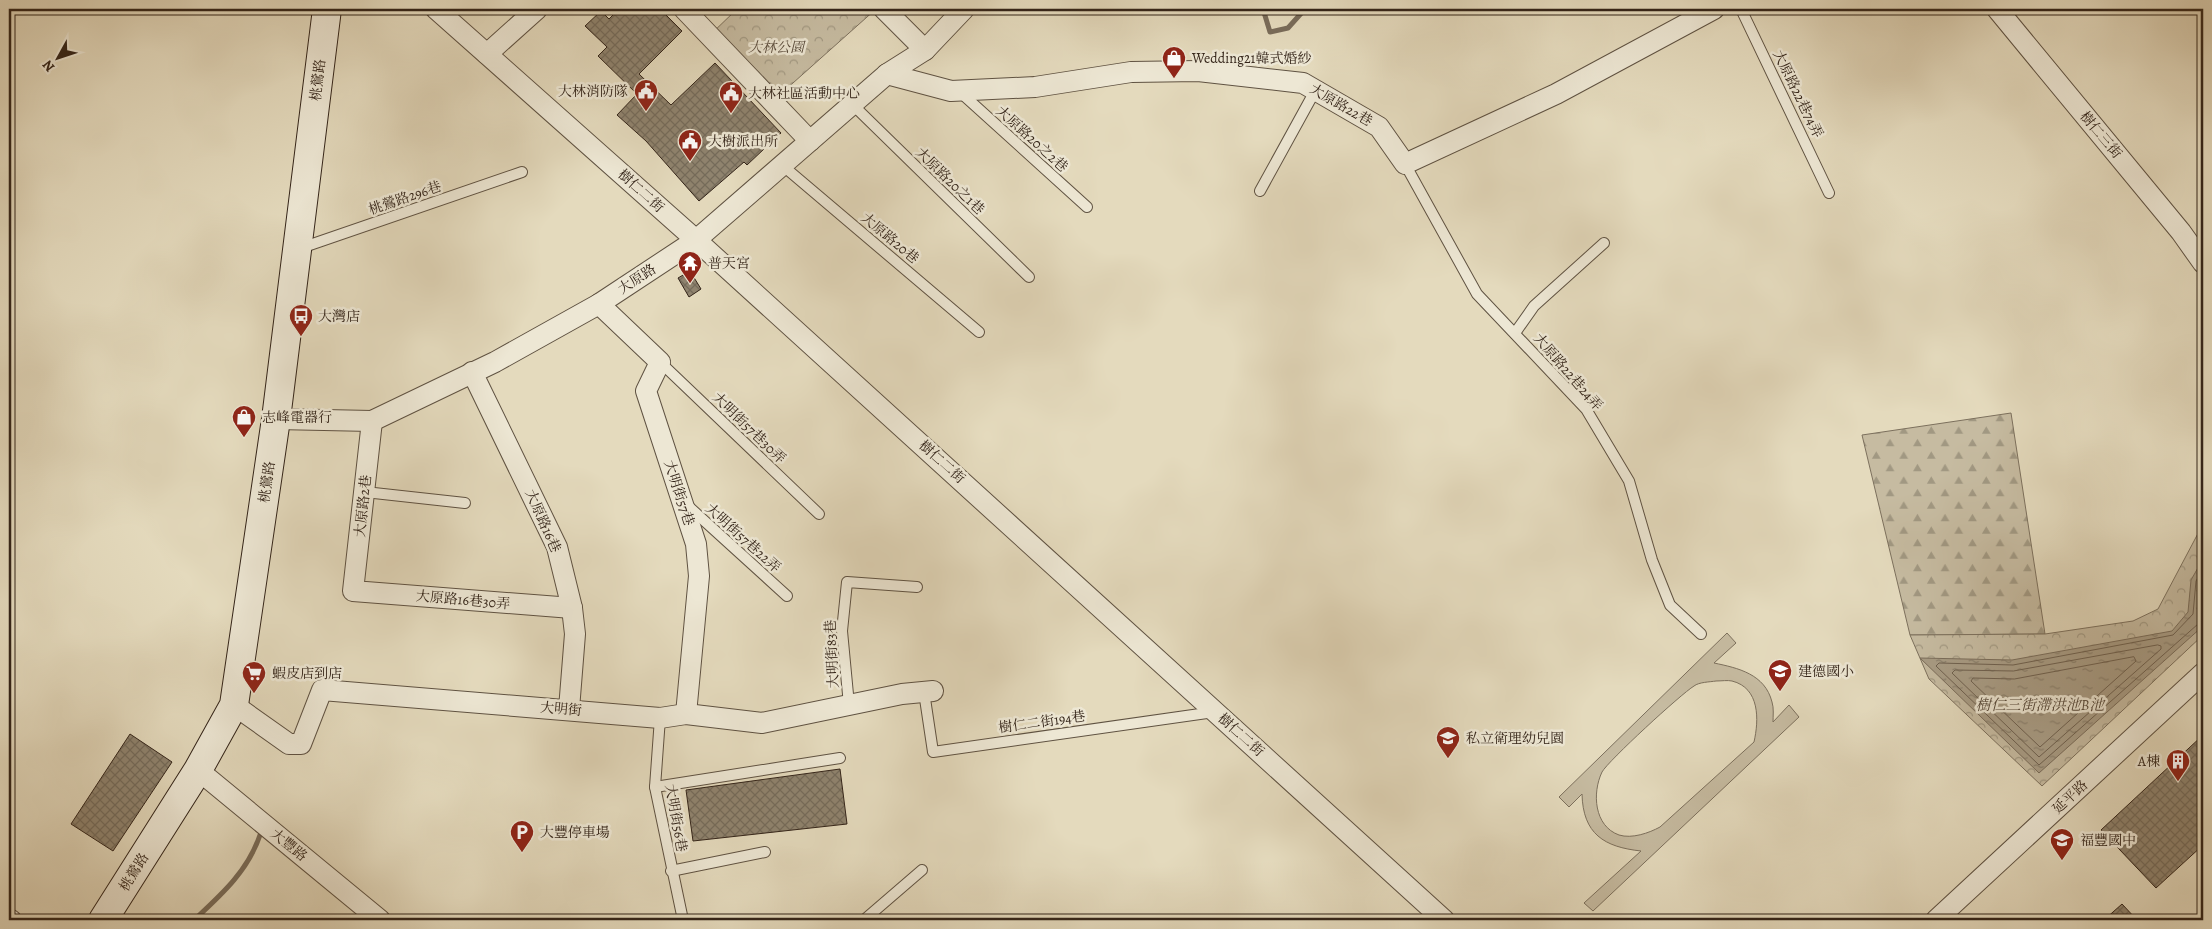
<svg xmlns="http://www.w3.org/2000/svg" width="2212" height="929" viewBox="0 0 2212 929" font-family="Alegreya,'Noto Serif TC',serif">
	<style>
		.forest { fill: url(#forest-firs); stroke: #7c705d }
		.park { fill: url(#park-crowns); stroke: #7c705d }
		.pitch { fill: #c6bba1; stroke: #7c705d; fill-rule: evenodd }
		.water { fill: url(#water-ripples); stroke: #796c5a }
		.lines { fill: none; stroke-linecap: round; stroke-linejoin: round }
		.shore { stroke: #6e604f; stroke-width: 1 }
		.stream { stroke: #796c5a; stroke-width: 5 }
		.building { fill: url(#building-cross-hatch); stroke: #332419 }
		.lane-casing { stroke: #5f5242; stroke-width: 12 }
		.street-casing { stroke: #5f5242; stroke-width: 22 }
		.secondary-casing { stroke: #332419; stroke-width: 30 }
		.lane { stroke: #ede7d4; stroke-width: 10 }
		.street { stroke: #ede7d4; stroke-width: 20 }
		.secondary { stroke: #ede7d4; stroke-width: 28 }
		.labels { text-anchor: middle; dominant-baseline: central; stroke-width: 5; stroke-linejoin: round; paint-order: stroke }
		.park-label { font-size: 14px; font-style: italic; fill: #584a3b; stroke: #ede7d4 }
		.poi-label { font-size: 14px; fill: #332419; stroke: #ede7d4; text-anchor: start }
		.street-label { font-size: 14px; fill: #332419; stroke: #ede7d4 }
		.water-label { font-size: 15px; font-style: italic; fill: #564839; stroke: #ede7d4 }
	</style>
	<defs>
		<pattern id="forest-firs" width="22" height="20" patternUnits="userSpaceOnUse" patternTransform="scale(1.25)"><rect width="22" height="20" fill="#c6bba1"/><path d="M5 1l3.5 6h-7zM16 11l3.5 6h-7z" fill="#a19882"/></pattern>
		<pattern id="park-crowns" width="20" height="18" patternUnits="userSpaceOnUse" patternTransform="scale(1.25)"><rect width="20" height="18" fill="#c6bba1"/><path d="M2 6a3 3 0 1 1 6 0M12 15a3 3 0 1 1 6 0" fill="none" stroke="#a19882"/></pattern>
		<pattern id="water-ripples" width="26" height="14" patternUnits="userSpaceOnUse" patternTransform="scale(1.25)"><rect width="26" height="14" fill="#a89c85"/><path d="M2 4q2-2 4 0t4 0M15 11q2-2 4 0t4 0" fill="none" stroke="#897f6c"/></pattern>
		<pattern id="building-cross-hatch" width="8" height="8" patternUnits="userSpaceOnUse" patternTransform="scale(1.25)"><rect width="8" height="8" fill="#8f836e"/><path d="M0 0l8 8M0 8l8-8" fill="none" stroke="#756b5a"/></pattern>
	</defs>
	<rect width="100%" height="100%" fill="#e4dabd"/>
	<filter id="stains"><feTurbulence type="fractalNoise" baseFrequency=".004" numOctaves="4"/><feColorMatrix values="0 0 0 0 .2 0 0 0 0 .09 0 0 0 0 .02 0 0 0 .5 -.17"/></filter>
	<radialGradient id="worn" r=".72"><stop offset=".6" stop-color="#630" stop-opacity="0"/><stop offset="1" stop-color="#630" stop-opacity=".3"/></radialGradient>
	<!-- forest -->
	<polygon class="forest" points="2011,413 2045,634 1910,635 1862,435"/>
	<!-- park -->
	<g class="park">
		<polygon points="737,9 876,9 775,99 709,36"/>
		<polygon points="2203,524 2203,635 2042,786 1929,679 1910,635 2045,634 2133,621 2158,609"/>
	</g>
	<!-- pitch -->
	<path class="pitch" d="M1727 633 1736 643 1714 663C1738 668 1765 674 1772 702 1774 708 1773 716 1773 722L1789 705 1799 717 1593 911 1584 903 1641 851C1604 847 1583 834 1582 794L1569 807 1559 797ZM1716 681C1721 681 1728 680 1732 681 1760 688 1759 720 1754 742L1660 827C1649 833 1632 839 1619 835 1594 826 1592 793 1602 772 1608 761 1681 694 1694 686 1699 682 1710 682 1716 681Z"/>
	<!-- water -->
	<polygon class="water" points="2203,559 2203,626 2039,773 1920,658 2012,660 2172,631 2188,612 2191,580"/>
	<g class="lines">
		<!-- shore -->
		<g class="shore">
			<polyline points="2203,569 2196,581 2193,614 2173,635 2013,665 1939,663 1936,666 2039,765 2198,624 2203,622"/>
			<polygon points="2158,645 2161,646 2161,649 2039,757 1952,673 1955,670 2013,671"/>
			<polygon points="2134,657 2136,661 2040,747 1971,681 1973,678 2014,679"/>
		</g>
		<!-- stream -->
		<g class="stream">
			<polyline points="1263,9 1270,32 1288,28 1305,9"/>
			<path d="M194 920C221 895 248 871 260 835"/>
		</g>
	</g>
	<!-- building -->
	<g class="building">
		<polygon points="619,9 660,9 682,31 639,74 671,105 715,63 781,133 747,165 744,162 699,201 646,141 617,115 637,94 598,56 607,47 585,26 601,11 609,19"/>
		<polygon points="690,271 701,289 689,297 678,278"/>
		<polygon points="130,734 172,762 113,851 71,824"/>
		<polygon points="2203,735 2203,845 2156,888 2101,830"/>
		<polygon points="840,769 847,824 693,841 686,790"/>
		<polygon points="2122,904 2137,920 2104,920"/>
	</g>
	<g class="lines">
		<!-- lane casing -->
		<g class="lane-casing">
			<g id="lane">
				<polyline points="1741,9 1829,193"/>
				<polyline points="960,92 1087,207"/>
				<polyline points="852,104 1029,277"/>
				<polyline points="1405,164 1477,294 1586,409 1629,481 1652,560 1670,605 1701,634"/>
				<polyline points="782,165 979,332"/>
				<polyline points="1260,191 1315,91"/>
				<polyline points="301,248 522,172"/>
				<polyline points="1515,333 1534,306 1604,243"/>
				<polyline points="660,362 819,514"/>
				<polyline points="365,492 465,503"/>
				<polyline points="688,506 787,596"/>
				<polyline points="924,692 933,752 1214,712"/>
				<polyline points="849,705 842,631 847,582 917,587"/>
				<polyline points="660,718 655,787 683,920"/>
				<polyline points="655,787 840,758"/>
				<polyline points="671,871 765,852"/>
				<polyline points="864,920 922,870"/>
			</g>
		</g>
		<!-- street casing -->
		<g class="street-casing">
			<g id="street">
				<polyline points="436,9 696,240 1444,920"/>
				<polyline points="684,9 810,141"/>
				<polyline points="884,9 925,50"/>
				<polyline points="1997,9 2181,232 2203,263"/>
				<polyline points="487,54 537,9"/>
				<polyline points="887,74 951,91 1035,87 1131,72 1198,71 1303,83 1379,127 1405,164 1556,94 1714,9"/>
				<polyline points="599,304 660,362 646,391 696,544 699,576 686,714"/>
				<polyline points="472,372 557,547 572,608 575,634 569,709"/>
				<polyline points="276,419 372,421 495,362 599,304 696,240 887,74 925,50 964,9"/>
				<polyline points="372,421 353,591 572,608"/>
				<polyline points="234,705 289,744 301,744 322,690 660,718 686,714 762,723 902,694 933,691"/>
				<polyline points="198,770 380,920"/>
				<polyline points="9,919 11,920"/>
				<polyline points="1936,920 2203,673"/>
			</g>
		</g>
		<!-- secondary casing -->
		<g class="secondary-casing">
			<polyline id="secondary" points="103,920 198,770 234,705 276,419 327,9"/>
		</g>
		<!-- lane -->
		<use href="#lane" class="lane"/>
		<!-- street -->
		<use href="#street" class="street"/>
		<!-- secondary -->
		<use href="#secondary" class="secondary"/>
	</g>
	<!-- icons -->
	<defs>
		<g id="shop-pin" transform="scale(1.25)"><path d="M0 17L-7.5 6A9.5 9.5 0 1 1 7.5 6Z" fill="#8f2418" stroke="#ede7d4"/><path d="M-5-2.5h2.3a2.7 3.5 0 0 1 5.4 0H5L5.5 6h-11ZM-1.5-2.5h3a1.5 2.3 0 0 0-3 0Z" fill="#fff"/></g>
		<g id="civic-pin" transform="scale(1.25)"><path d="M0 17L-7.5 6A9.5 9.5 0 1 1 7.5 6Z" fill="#8f2418" stroke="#ede7d4"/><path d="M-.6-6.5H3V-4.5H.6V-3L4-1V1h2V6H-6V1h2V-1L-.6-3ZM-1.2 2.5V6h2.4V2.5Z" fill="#fff"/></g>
		<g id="temple-pin" transform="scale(1.25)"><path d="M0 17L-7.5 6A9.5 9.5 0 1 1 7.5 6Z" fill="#8f2418" stroke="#ede7d4"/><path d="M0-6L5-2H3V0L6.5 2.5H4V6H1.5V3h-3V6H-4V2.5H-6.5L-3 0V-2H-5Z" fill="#fff"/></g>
		<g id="bus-pin" transform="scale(1.25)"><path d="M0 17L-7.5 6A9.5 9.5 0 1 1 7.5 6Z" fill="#8f2418" stroke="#ede7d4"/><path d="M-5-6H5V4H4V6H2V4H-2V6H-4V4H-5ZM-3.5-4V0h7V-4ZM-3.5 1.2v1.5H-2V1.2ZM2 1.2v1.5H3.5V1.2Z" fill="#fff"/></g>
		<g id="school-pin" transform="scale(1.25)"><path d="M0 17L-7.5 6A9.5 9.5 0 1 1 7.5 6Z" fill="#8f2418" stroke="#ede7d4"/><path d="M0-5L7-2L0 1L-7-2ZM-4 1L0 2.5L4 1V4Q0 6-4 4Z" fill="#fff"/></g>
		<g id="supermarket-pin" transform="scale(1.25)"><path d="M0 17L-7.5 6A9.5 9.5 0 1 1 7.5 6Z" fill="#8f2418" stroke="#ede7d4"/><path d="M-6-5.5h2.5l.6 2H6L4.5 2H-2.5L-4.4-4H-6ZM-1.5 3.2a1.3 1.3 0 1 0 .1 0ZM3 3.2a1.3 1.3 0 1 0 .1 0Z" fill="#fff"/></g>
		<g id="building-pin" transform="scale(1.25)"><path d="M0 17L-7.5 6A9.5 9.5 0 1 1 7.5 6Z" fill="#8f2418" stroke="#ede7d4"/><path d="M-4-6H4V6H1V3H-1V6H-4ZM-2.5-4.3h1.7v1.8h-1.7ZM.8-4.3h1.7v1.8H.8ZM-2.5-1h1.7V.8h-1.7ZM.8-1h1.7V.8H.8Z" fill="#fff"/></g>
		<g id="parking-pin" transform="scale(1.25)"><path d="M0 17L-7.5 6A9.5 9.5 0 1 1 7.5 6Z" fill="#8f2418" stroke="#ede7d4"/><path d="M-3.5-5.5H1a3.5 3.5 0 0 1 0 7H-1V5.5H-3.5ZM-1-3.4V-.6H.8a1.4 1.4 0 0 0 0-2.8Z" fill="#fff"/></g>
	</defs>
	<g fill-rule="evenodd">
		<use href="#shop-pin" x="1174" y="58"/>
		<use href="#civic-pin" x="646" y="91"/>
		<use href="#civic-pin" x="731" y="93"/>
		<use href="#civic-pin" x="690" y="141"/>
		<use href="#temple-pin" x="690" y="263"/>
		<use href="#bus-pin" x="301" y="316"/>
		<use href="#shop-pin" x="244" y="417"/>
		<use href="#school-pin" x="1780" y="671"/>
		<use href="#supermarket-pin" x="254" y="673"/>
		<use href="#school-pin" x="1448" y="738"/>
		<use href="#building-pin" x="2178" y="761"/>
		<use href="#parking-pin" x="522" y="832"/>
		<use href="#school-pin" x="2062" y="840"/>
	</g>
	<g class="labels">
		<!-- park labels -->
		<g class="park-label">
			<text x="776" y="47">大林公園</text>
		</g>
		<!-- poi labels -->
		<g class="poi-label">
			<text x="1192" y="58">Wedding21韓式婚紗</text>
			<text x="628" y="91" text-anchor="end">大林消防隊</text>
			<text x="748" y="93">大林社區活動中心</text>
			<text x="708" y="141">大樹派出所</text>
			<text x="708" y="263">普天宮</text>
			<text x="318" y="316">大灣店</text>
			<text x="262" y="417">志峰電器行</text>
			<text x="1798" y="671">建德國小</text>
			<text x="272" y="673">蝦皮店到店</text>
			<text x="1466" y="738">私立衛理幼兒園</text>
			<text x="2160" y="761" text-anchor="end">A棟</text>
			<text x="540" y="832">大豐停車場</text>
			<text x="2080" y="840">福豐國中</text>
		</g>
		<!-- street labels -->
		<g class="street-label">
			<text transform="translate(318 80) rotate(-83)">桃鶯路</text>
			<text transform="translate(1798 94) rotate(64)">大原路22巷74弄</text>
			<text transform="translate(1341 105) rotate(30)">大原路22巷</text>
			<text transform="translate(2101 135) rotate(50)">樹仁三街</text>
			<text transform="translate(1032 139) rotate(42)">大原路20之2巷</text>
			<text transform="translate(950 181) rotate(44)">大原路20之1巷</text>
			<text transform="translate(641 191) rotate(42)">樹仁二街</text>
			<text transform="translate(405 198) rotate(-19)">桃鶯路296巷</text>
			<text transform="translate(890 238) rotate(40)">大原路20巷</text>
			<text transform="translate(637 279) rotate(-33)">大原路</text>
			<text transform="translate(1568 372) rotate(49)">大原路22巷24弄</text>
			<text transform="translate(749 428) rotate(44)">大明街57巷30弄</text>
			<text transform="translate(942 462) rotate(42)">樹仁二街</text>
			<text transform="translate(267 482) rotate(-82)">桃鶯路</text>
			<text transform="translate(679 493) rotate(72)">大明街57巷</text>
			<text transform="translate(363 506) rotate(-84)">大原路2巷</text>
			<text transform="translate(543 521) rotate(66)">大原路16巷</text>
			<text transform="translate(743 538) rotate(42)">大明街57巷22弄</text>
			<text transform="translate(463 600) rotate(5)">大原路16巷30弄</text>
			<text transform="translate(832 654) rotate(-93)">大明街83巷</text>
			<text transform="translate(561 709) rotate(5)">大明街</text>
			<text transform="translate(1042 722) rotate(-8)">樹仁二街194巷</text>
			<text transform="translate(1241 735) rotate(42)">樹仁二街</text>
			<text transform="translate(2070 797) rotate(-43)">延平路</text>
			<text transform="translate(676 818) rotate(80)">大明街56巷</text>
			<text transform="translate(289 845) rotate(39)">大豐路</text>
			<text transform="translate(134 872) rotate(-58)">桃鶯路</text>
		</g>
		<!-- water labels -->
		<g class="water-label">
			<text x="2040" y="705">樹仁三街滯洪池B池</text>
		</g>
	</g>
	<!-- margin -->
	<rect width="2212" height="929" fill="none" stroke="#e4dabd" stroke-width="30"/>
	<rect x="10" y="10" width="2192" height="909" fill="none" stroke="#332419" stroke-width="2.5"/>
	<rect x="15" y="15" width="2182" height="899" fill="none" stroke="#332419"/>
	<!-- north arrow -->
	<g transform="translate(58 58) rotate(230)" stroke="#ede7d4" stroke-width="4" paint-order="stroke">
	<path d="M0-4L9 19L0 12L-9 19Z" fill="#332419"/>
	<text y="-8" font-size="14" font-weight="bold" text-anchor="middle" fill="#332419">N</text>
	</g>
	<rect width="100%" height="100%" filter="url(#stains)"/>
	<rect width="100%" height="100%" fill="url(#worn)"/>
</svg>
